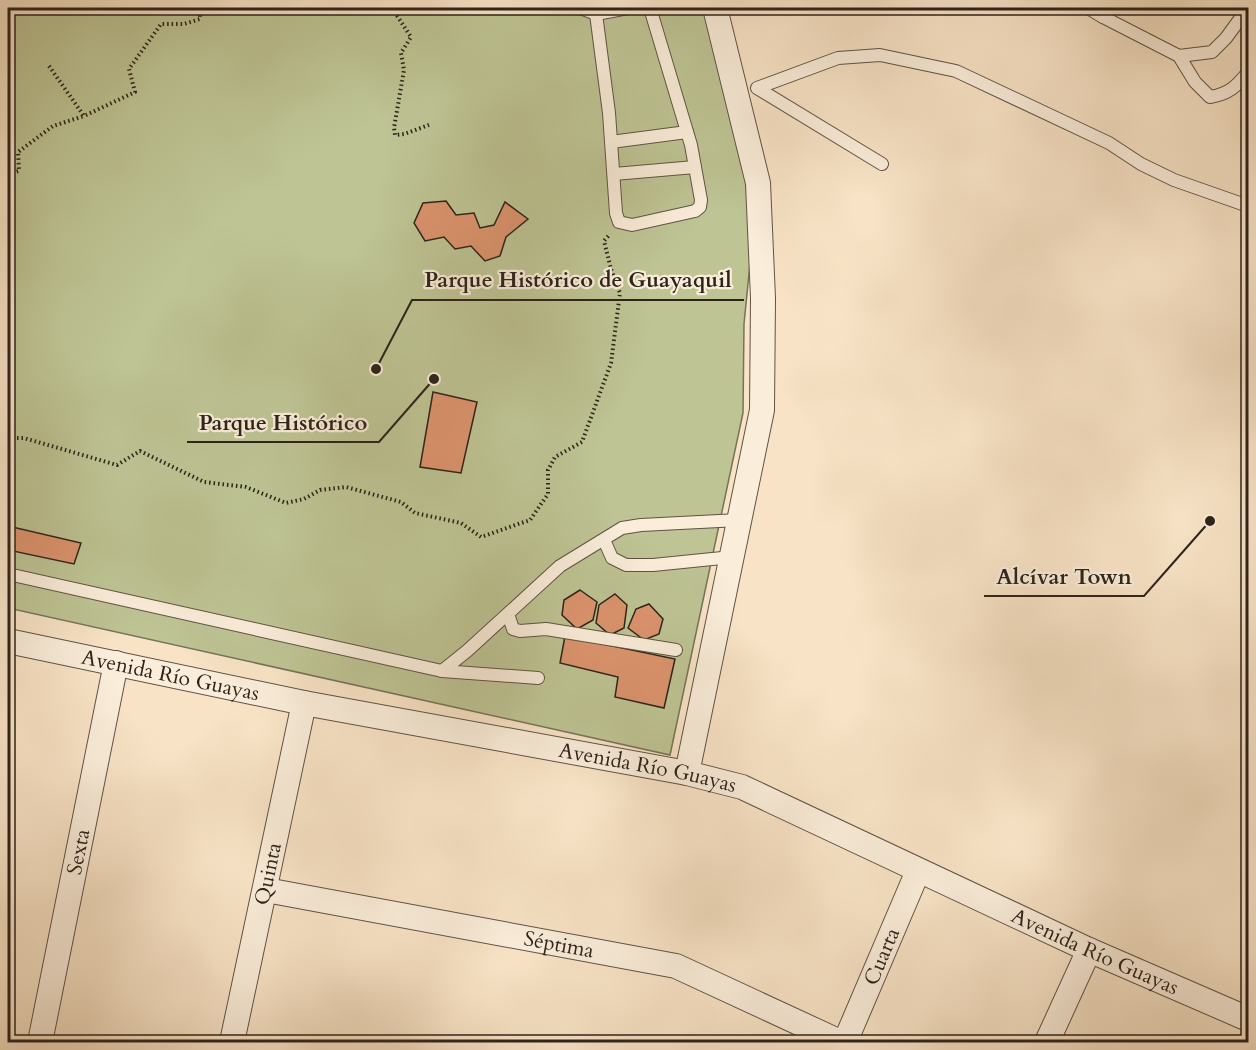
<svg xmlns="http://www.w3.org/2000/svg" width="1256" height="1050" viewBox="0 0 1256 1050" font-family="Cardo,serif">
	<style>
		.green { fill: #bec494; stroke: #757457; stroke-width: 1.5 }
		.building { fill: #dc946e; stroke: #2c231a; stroke-width: 1.5 }
		.lines { fill: none; stroke-linecap: round; stroke-linejoin: round }
		.lane-casing { stroke: #5f5345; stroke-width: 14 }
		.street-casing { stroke: #5f5345; stroke-width: 26 }
		.path { stroke: #2c231a; stroke-width: 4; stroke-dasharray: 1.5 3; stroke-linecap: butt }
		.lane { stroke: #faedda; stroke-width: 12 }
		.street { stroke: #faedda; stroke-width: 24 }
		.labels { text-anchor: middle; dominant-baseline: central; stroke-width: 4.5; stroke-linejoin: round; paint-order: stroke }
		.street-label { font-size: 21px; fill: #2c231a; stroke: #faedda }
		.leader { fill: none; stroke: #2c231a; stroke-width: 2 }
		.callout-dot { fill: #2c231a; stroke: #faedda; stroke-width: 2 }
		.callout-label { font-size: 22px; text-anchor: middle; font-weight: bold; fill: #2c231a; stroke: #faedda; stroke-width: 4.5; stroke-linejoin: round; paint-order: stroke }
	</style>
	<rect width="100%" height="100%" fill="#f8e3c6"/>
	<filter id="stains"><feTurbulence type="fractalNoise" baseFrequency=".00333" numOctaves="4"/><feColorMatrix values="0 0 0 0 .2 0 0 0 0 .09 0 0 0 0 .02 0 0 0 .5 -.17"/></filter>
	<radialGradient id="worn" r=".72"><stop offset=".6" stop-color="#630" stop-opacity="0"/><stop offset="1" stop-color="#630" stop-opacity=".3"/></radialGradient>
	<!-- green -->
	<polygon class="green" points="8,8 708,8 758,183 744,324 743,413 670,755 8,608"/>
	<!-- building -->
	<g class="building">
		<polygon points="446,201 456,215 474,213 480,228 494,225 505,202 528,219 506,237 500,256 485,261 471,246 455,249 444,237 425,241 414,223 423,203"/>
		<polygon points="433,392 477,402 461,473 420,467"/>
		<polygon points="8,526 81,543 74,564 8,550"/>
		<polygon points="580,590 597,602 593,620 577,629 562,615 564,600"/>
		<polygon points="615,594 627,605 624,628 610,635 596,623 599,605"/>
		<polygon points="649,604 663,619 659,634 644,640 628,628 636,609"/>
		<polygon points="565,636 675,659 664,708 615,697 618,677 560,663"/>
	</g>
	<g class="lines">
		<!-- lane casing -->
		<g class="lane-casing">
			<g id="lane">
				<polyline points="580,8 596,14 609,113 616,213 619,222 632,225 695,211 700,207 701,200 691,145 650,8"/>
				<polyline points="595,8 596,14 628,8"/>
				<path d="M1088 8 1103 17 1179 56 1195 82 1210 97C1229 94 1237 86 1248 72"/>
				<polyline points="1103,17 1110,8"/>
				<polyline points="1179,56 1212,52 1226,38 1248,8"/>
				<polyline points="611,142 687,132"/>
				<polyline points="882,164 757,88 838,58 880,55 956,71 1109,143 1141,164 1174,180 1248,206"/>
				<polyline points="614,174 695,167"/>
				<polyline points="604,540 612,558 626,565 653,565 732,557"/>
				<polyline points="8,574 442,671 467,651 560,566 622,528 641,525 739,520"/>
				<polyline points="508,614 513,629 520,631 546,629 676,650"/>
				<polyline points="442,671 538,678"/>
			</g>
		</g>
		<!-- street casing -->
		<g class="street-casing">
			<g id="street">
				<path id="s1" d="M8 641 304 703 687 773 742 787 1089 950 1248 1019"/>
				<polyline points="687,773 762,410 763,298 758,183 715,8"/>
				<path id="s2" d="M266 890 676 966 840 1042"/>
				<path id="s3" d="M40 1042 116 663"/>
				<path id="s4" d="M232 1042 304 703"/>
				<path id="s5" d="M845 1042 918 871"/>
				<polyline points="1047,1042 1089,950"/>
			</g>
		</g>
		<!-- path -->
		<g class="path">
			<polyline points="392,8 411,37 401,53 404,70 394,128 395,135 404,134 429,125"/>
			<polyline points="49,66 84,116 135,92 129,69 161,24 184,24 200,19 200,8"/>
			<polyline points="8,174 19,171 18,152 53,126 84,116"/>
			<polyline points="8,438 24,438 117,465 140,451 204,482 246,487 286,503 304,499 320,490 346,487 401,502 415,513 461,523 481,537 530,520 548,494 548,470 555,457 582,442 611,363 620,293 611,269 604,241 610,234"/>
		</g>
		<!-- lane -->
		<use href="#lane" class="lane"/>
		<!-- street -->
		<use href="#street" class="street"/>
	</g>
	<g class="labels">
		<!-- street labels -->
		<g class="street-label">
			<text stroke="none"><textPath href="#s1" startOffset="166">Avenida Río Guayas</textPath></text>
			<text stroke="none"><textPath href="#s1" startOffset="652">Avenida Río Guayas</textPath></text>
			<text stroke="none"><textPath href="#s3" startOffset="194">Sexta</textPath></text>
			<text stroke="none"><textPath href="#s4" startOffset="172">Quinta</textPath></text>
			<text stroke="none"><textPath href="#s2" startOffset="298">Séptima</textPath></text>
			<text stroke="none"><textPath href="#s1" startOffset="1138">Avenida Río Guayas</textPath></text>
			<text stroke="none"><textPath href="#s5" startOffset="93">Cuarta</textPath></text>
		</g>
	</g>
	<!-- callouts -->
	<path class="leader" d="M376 369L412 300H744M434 379L379 442H187M1210 521L1144 596H984"/>
	<g class="callout-dot">
		<circle cx="376" cy="369" r="6"/>
		<circle cx="434" cy="379" r="6"/>
		<circle cx="1210" cy="521" r="6"/>
	</g>
	<g class="callout-label">
		<text x="578" y="287">Parque Histórico de Guayaquil</text>
		<text x="283" y="430">Parque Histórico</text>
		<text x="1064" y="584">Alcívar Town</text>
	</g>
	<!-- margin -->
	<rect width="1256" height="1050" fill="none" stroke="#f8e3c6" stroke-width="30"/>
	<rect x="9" y="9" width="1238" height="1032" fill="none" stroke="#2c231a" stroke-width="3"/>
	<rect x="15" y="15" width="1226" height="1020" fill="none" stroke="#2c231a" stroke-width="1.5"/>
	<rect width="100%" height="100%" filter="url(#stains)"/>
	<rect width="100%" height="100%" fill="url(#worn)"/>
</svg>
